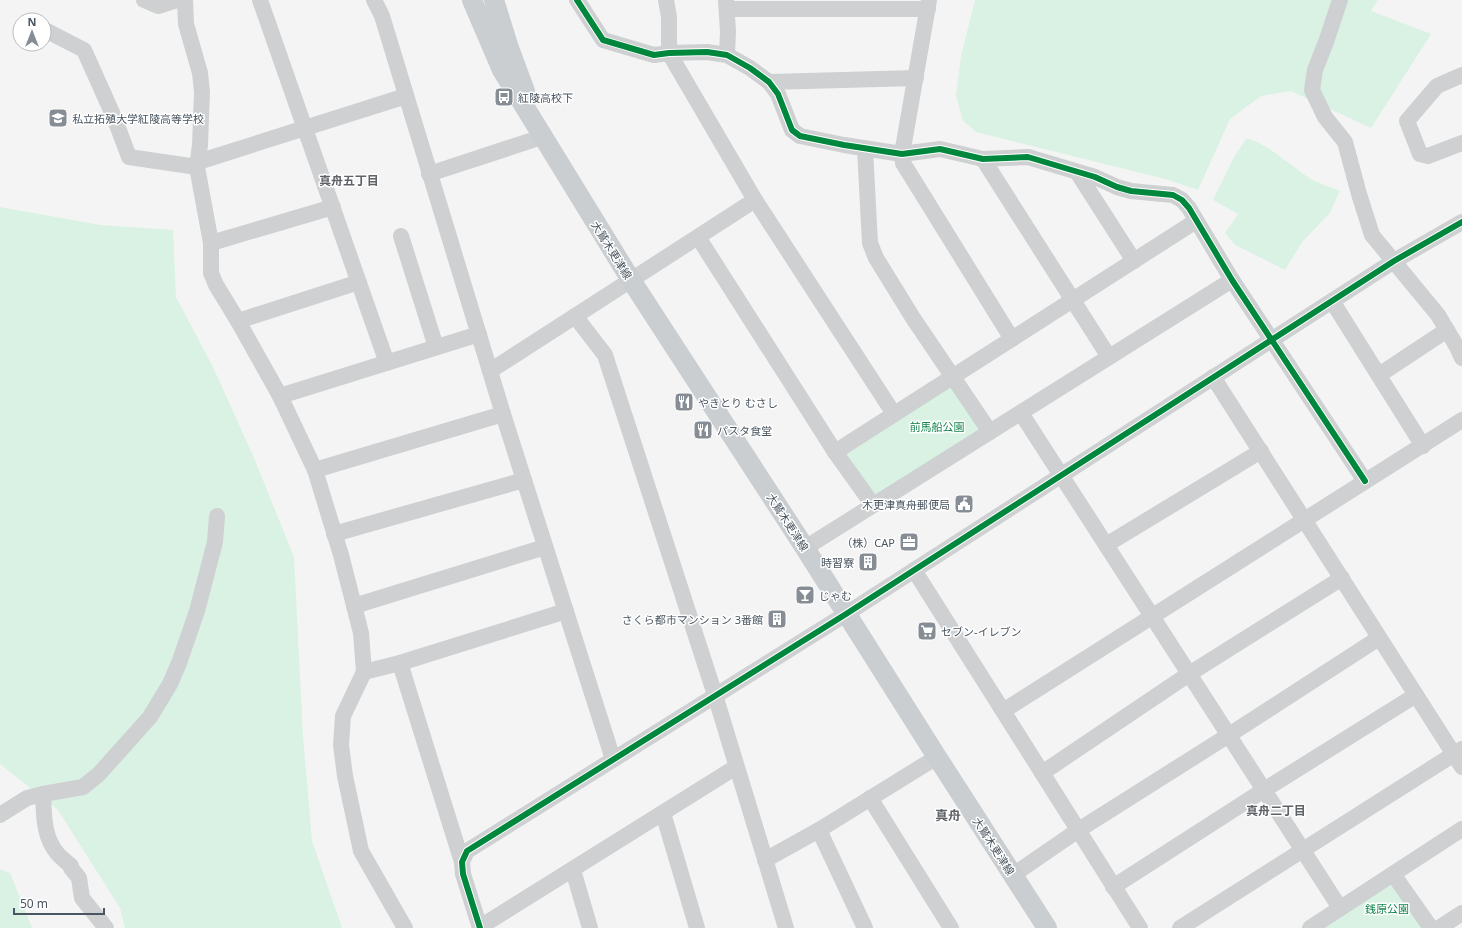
<svg xmlns="http://www.w3.org/2000/svg" width="1462" height="928" viewBox="0 0 1462 928" font-family="'Noto Sans','Noto Sans JP',sans-serif">
	<style>
		.green { fill: #d9f2e3 }
		.lines { fill: none; stroke-linecap: round; stroke-linejoin: round }
		.minor { stroke: #ced0d2; stroke-width: 16 }
		.major { stroke: #caced1; stroke-width: 20 }
		.cycleway-casing { stroke: #fff; stroke-width: 8 }
		.cycleway { stroke: #00873e; stroke-width: 6 }
		.labels { text-anchor: middle; dominant-baseline: central; stroke-width: 3; stroke-linejoin: round; paint-order: stroke }
		.poi-label { font-size: 11px; fill: #4a5661; stroke: #fff; text-anchor: start }
		.street-label { font-size: 11px; fill: #4a5661; stroke: #fff }
		.park-label { font-size: 11px; fill: #17864f; stroke: #fff }
		.neighbourhood-label { font-size: 12px; font-weight: bold; fill: #5f6368; stroke: #fff }
		.quarter-label { font-size: 13px; font-weight: bold; fill: #5f6368; stroke: #fff }
	</style>
	<rect width="100%" height="100%" fill="#f4f4f4"/>
	<!-- green -->
	<g class="green">
		<polygon points="975,0 1378,0 1371,11 1431,34 1371,128 1291,91 1261,96 1230,119 1198,190 1165,179 976,132 963,121 956,96 961,56"/>
		<path d="M1246 139C1262 139 1296 170 1311 179 1320 184 1331 187 1340 191L1329 214 1302 242 1285 270 1235 245 1225 233 1238 214 1213 200 1234 157Z"/>
		<polygon points="0,207 100,225 173,230 176,297 213,367 254,458 294,557 303,736 312,841 342,928 125,928 120,908 58,810 0,764"/>
		<polygon points="951,382 985,431 873,502 839,452"/>
		<polygon points="0,869 10,873 32,928 0,928"/>
		<polygon points="1393,880 1428,928 1319,928"/>
	</g>
	<g class="lines">
		<!-- minor -->
		<g class="minor">
			<polyline points="144,0 158,6 177,0"/>
			<polyline points="185,0 186,24 200,73 202,92 200,145 197,167 211,243 211,273 216,285 238,321 280,396 315,470 341,555 361,633 364,672 343,716 341,745 345,776 361,851 405,928"/>
			<polyline points="260,0 387,363"/>
			<polyline points="374,0 382,16 503,414 613,759"/>
			<polyline points="577,0 603,40 654,55 669,53 707,52 727,55 750,68 769,82 778,94 792,130 800,136 844,145 902,154 940,149 983,159 1028,157 1095,177 1117,187 1131,191 1173,195 1182,200 1189,208 1232,280 1365,481"/>
			<polyline points="666,0 669,17 669,53 755,200 894,414"/>
			<polyline points="726,0 728,32 727,55"/>
			<polyline points="929,0 902,154 903,163 1012,339"/>
			<polyline points="1340,0 1326,42 1315,70 1312,90 1325,117 1345,142 1359,194 1372,235 1438,315 1457,347 1462,358"/>
			<polyline points="727,9 928,9"/>
			<polyline points="44,30 47,31 84,50 114,117 129,157 197,167"/>
			<polyline points="1462,75 1437,86 1407,121 1420,154 1428,156 1462,143"/>
			<polyline points="769,82 916,78"/>
			<polyline points="865,149 870,243 876,258 913,318 990,432"/>
			<polyline points="983,159 1109,357"/>
			<polyline points="198,162 406,96"/>
			<polyline points="1077,172 1134,261"/>
			<polyline points="429,174 542,137"/>
			<polyline points="401,236 436,347"/>
			<polyline points="698,237 835,452 873,505"/>
			<polyline points="211,243 333,207"/>
			<polyline points="1332,301 1423,446"/>
			<polyline points="575,316 605,355 715,695 786,928"/>
			<polyline points="238,321 359,282"/>
			<polyline points="490,371 755,200"/>
			<polyline points="1379,375 1447,330"/>
			<polyline points="1213,377 1462,767"/>
			<polyline points="280,396 479,334"/>
			<polyline points="1021,413 1340,908"/>
			<polyline points="835,452 1196,221"/>
			<polyline points="315,470 503,414"/>
			<polyline points="334,534 524,480"/>
			<polyline points="1106,545 1261,451"/>
			<polyline points="805,548 1232,280"/>
			<polyline points="914,570 1140,928"/>
			<polyline points="354,606 545,547"/>
			<polyline points="400,663 462,862"/>
			<polyline points="364,672 400,663 566,611"/>
			<polyline points="1003,711 1462,420"/>
			<polyline points="1042,773 1189,674 1342,578"/>
			<path d="M43 794C44 814 43 836 57 853 61 858 67 862 71 866V868L79 878 82 898 106 928"/>
			<polyline points="870,798 951,928"/>
			<polyline points="663,813 697,928"/>
			<polyline points="0,815 27,798 43,794 83,787 99,774 150,717 170,684 179,663 197,611 215,542 217,516"/>
			<polyline points="819,830 865,928"/>
			<polyline points="765,860 819,830 937,757"/>
			<polyline points="573,870 590,928"/>
			<polyline points="1393,874 1431,928"/>
			<polyline points="1013,875 1077,831 1229,735 1379,638"/>
			<polyline points="1113,887 1264,790 1416,695"/>
			<polyline points="480,927 736,767"/>
			<polyline points="480,928 463,874 462,862 467,851 846,614 1394,261 1462,222"/>
			<polyline points="1180,928 1462,749"/>
			<polyline points="1310,928 1462,829"/>
			<polyline points="1439,928 1462,913"/>
		</g>
		<!-- major -->
		<g class="major">
			<polyline points="472,0 502,70 631,280 805,548 937,757 1047,928"/>
			<polyline points="494,0 509,48 525,91"/>
		</g>
		<!-- cycleway casing -->
		<g class="cycleway-casing">
			<g id="cycleway">
				<polyline points="577,0 603,40 654,55 669,53 707,52 727,55 750,68 769,82 778,94 792,130 800,136 844,145 902,154 940,149 983,159 1028,157 1095,177 1117,187 1131,191 1173,195 1182,200 1189,208 1232,280 1365,481"/>
				<polyline points="480,928 463,874 462,862 467,851 846,614 1394,261 1462,222"/>
			</g>
		</g>
		<!-- cycleway -->
		<use href="#cycleway" class="cycleway"/>
	</g>
	<!-- icons -->
	<defs>
		<g id="bus-square" transform="scale(1)"><rect x="-9" y="-9" width="18" height="18" rx="4" fill="#868d94" stroke="#fff"/><path d="M-5-6H5V4H4V6H2V4H-2V6H-4V4H-5ZM-3.5-4V0h7V-4ZM-3.5 1.2v1.5H-2V1.2ZM2 1.2v1.5H3.5V1.2Z" fill="#fff"/></g>
		<g id="school-square" transform="scale(1)"><rect x="-9" y="-9" width="18" height="18" rx="4" fill="#868d94" stroke="#fff"/><path d="M0-5L7-2L0 1L-7-2ZM-4 1L0 2.5L4 1V4Q0 6-4 4Z" fill="#fff"/></g>
		<g id="restaurant-square" transform="scale(1)"><rect x="-9" y="-9" width="18" height="18" rx="4" fill="#868d94" stroke="#fff"/><path d="M-5-6h1v4h1v-4h1v4h1v-4h1v5L-1.5 .5V6h-2V.5L-5-1ZM5-6V6H3V1.5H1.5Q1.5-4 5-6Z" fill="#fff"/></g>
		<g id="civic-square" transform="scale(1)"><rect x="-9" y="-9" width="18" height="18" rx="4" fill="#868d94" stroke="#fff"/><path d="M-.6-6.5H3V-4.5H.6V-3L4-1V1h2V6H-6V1h2V-1L-.6-3ZM-1.2 2.5V6h2.4V2.5Z" fill="#fff"/></g>
		<g id="office-square" transform="scale(1)"><rect x="-9" y="-9" width="18" height="18" rx="4" fill="#868d94" stroke="#fff"/><path d="M-6-3h4V-5.5h4V-3h4V5H-6ZM-1-4.5V-3h2v-1.5ZM-6 0V1H6V0Z" fill="#fff"/></g>
		<g id="building-square" transform="scale(1)"><rect x="-9" y="-9" width="18" height="18" rx="4" fill="#868d94" stroke="#fff"/><path d="M-4-6H4V6H1V3H-1V6H-4ZM-2.5-4.3h1.7v1.8h-1.7ZM.8-4.3h1.7v1.8H.8ZM-2.5-1h1.7V.8h-1.7ZM.8-1h1.7V.8H.8Z" fill="#fff"/></g>
		<g id="bar-square" transform="scale(1)"><rect x="-9" y="-9" width="18" height="18" rx="4" fill="#868d94" stroke="#fff"/><path d="M-6-5H6L.8 .8V4.5H3.5V6h-7V4.5H-.8V.8Z" fill="#fff"/></g>
		<g id="supermarket-square" transform="scale(1)"><rect x="-9" y="-9" width="18" height="18" rx="4" fill="#868d94" stroke="#fff"/><path d="M-6-5.5h2.5l.6 2H6L4.5 2H-2.5L-4.4-4H-6ZM-1.5 3.2a1.3 1.3 0 1 0 .1 0ZM3 3.2a1.3 1.3 0 1 0 .1 0Z" fill="#fff"/></g>
	</defs>
	<g fill-rule="evenodd">
		<use href="#bus-square" x="504" y="97"/>
		<use href="#school-square" x="58" y="118"/>
		<use href="#restaurant-square" x="684" y="402"/>
		<use href="#restaurant-square" x="703" y="430"/>
		<use href="#civic-square" x="964" y="504"/>
		<use href="#office-square" x="909" y="542"/>
		<use href="#building-square" x="868" y="562"/>
		<use href="#bar-square" x="805" y="595"/>
		<use href="#building-square" x="777" y="619"/>
		<use href="#supermarket-square" x="927" y="631"/>
	</g>
	<g class="labels">
		<!-- poi labels -->
		<g class="poi-label">
			<text x="518" y="97">紅陵高校下</text>
			<text x="72" y="118">私立拓殖大学紅陵高等学校</text>
			<text x="698" y="402">やきとり むさし</text>
			<text x="717" y="430">パスタ食堂</text>
			<text x="950" y="504" text-anchor="end">木更津真舟郵便局</text>
			<text x="895" y="542" text-anchor="end">（株）CAP</text>
			<text x="854" y="562" text-anchor="end">時習寮</text>
			<text x="819" y="595">じゃむ</text>
			<text x="763" y="619" text-anchor="end">さくら都市マンション 3番館</text>
			<text x="941" y="631">セブン-イレブン</text>
		</g>
		<!-- street labels -->
		<g class="street-label">
			<text transform="translate(612 250) rotate(58)">大鷲木更津線</text>
			<text transform="translate(788 522) rotate(57)">大鷲木更津線</text>
			<text transform="translate(994 846) rotate(57)">大鷲木更津線</text>
		</g>
		<!-- park labels -->
		<g class="park-label">
			<text x="937" y="426">前馬船公園</text>
			<text x="1387" y="908">銭原公園</text>
		</g>
		<!-- neighbourhood labels -->
		<g class="neighbourhood-label">
			<text x="349" y="180">真舟五丁目</text>
			<text x="1276" y="810">真舟二丁目</text>
		</g>
		<!-- quarter labels -->
		<g class="quarter-label">
			<text x="948" y="815">真舟</text>
		</g>
	</g>
	<!-- north arrow -->
	<g transform="translate(32 32)"><circle r="19" fill="#ffffff" stroke="#b7bbc0"/>
	<path d="M0-3L7 15L0 10L-7 15Z" fill="#868d94"/>
	<text y="-6" font-size="11" font-weight="bold" text-anchor="middle" fill="#4a5661">N</text>
	</g>
	<!-- scale -->
	<path d="M14 908v6h90v-6" fill="none" stroke="#4a5661" stroke-width="2"/>
	<text x="20" y="908" font-size="12" fill="#4a5661" stroke="#ffffff" stroke-width="3" paint-order="stroke">50 m</text>
</svg>
